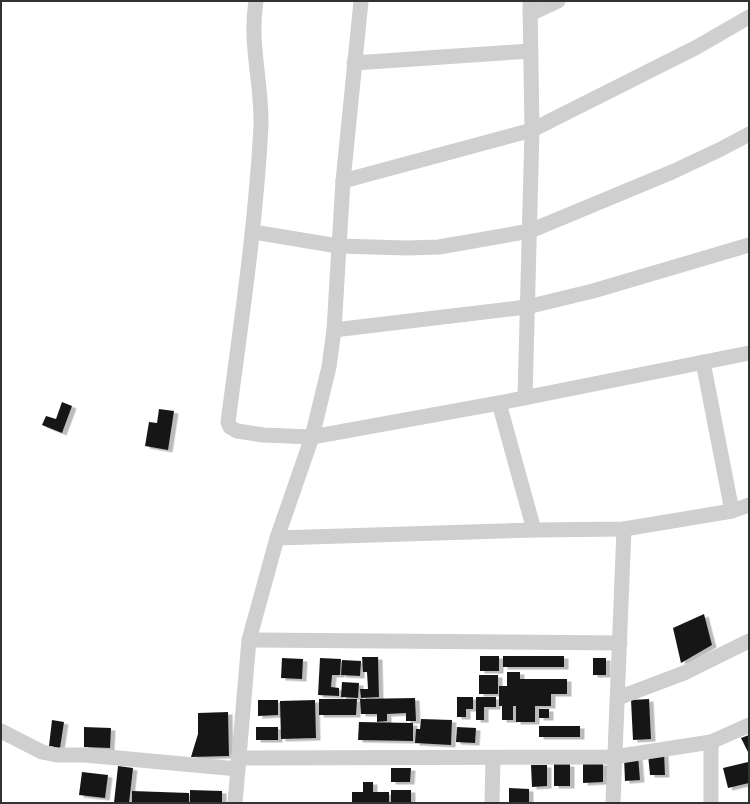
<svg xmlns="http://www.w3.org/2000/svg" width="750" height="804" viewBox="0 0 750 804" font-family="'Space Grotesk',sans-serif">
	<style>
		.building { fill: #191919; filter: url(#shadow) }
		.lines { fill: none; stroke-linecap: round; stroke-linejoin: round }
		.street { stroke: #cfcfcf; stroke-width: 15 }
	</style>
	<defs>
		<filter id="shadow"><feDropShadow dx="4.5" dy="2.5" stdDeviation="0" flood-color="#0004"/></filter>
	</defs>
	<rect width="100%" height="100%" fill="#fff"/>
	<!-- building -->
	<g class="building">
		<polygon points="62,402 72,406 62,433 42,425 46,416 56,419"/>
		<polygon points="159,409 174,411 168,450 145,446 149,422 157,423"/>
		<polygon points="704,614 712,645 681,663 673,628"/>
		<rect x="480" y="656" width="19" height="15"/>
		<rect x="503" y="656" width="61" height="11"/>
		<polygon points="362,657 378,657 379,697 361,698 360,689 368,689 367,672 363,672"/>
		<polygon points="282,658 303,659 302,679 281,678"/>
		<polygon points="320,658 341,659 340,675 332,675 331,687 339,688 339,696 318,695"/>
		<rect x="593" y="658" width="13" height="17"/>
		<polygon points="342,660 361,661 360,676 341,675"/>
		<polygon points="507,672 520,672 520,679 567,679 567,694 551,694 551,706 535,706 535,722 516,722 516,706 513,706 513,720 502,720 502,706 499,706 499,686 507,686"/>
		<rect x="479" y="675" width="19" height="19"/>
		<polygon points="342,682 359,683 358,698 341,697"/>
		<polygon points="457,697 473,697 473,709 466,709 466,717 457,717"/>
		<polygon points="476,697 496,697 496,707 484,707 484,720 476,720"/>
		<polygon points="415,698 416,721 406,721 406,713 387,714 387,721 377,722 377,714 361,714 360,699"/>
		<polygon points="319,699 357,699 356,715 319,715"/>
		<polygon points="649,699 651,739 633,740 631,700"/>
		<polygon points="258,700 278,700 278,715 258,716"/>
		<polygon points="315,700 316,738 281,739 280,701"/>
		<rect x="539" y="709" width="10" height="9"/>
		<polygon points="228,712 229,756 191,757 198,734 198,713"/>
		<polygon points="421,719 452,720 451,745 415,743 416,729 420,729"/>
		<polygon points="52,720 64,722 60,748 49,746"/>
		<polygon points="359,722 413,723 413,741 358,740"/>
		<rect x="539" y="726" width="41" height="11"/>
		<polygon points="84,727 111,728 110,748 84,747"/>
		<rect x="256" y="727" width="22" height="13"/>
		<polygon points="457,727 476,728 475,743 456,742"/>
		<polygon points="749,735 749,751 748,752 741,738"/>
		<polygon points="664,753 665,775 650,775 648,754"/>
		<polygon points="638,756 640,780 625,781 624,757"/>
		<polygon points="748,762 749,783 728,788 723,768"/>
		<polygon points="583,763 603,763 603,782 583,783"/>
		<rect x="554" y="764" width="16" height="22"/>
		<polygon points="531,765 547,765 547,786 532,787"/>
		<polygon points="118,766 133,768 129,803 114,803"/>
		<polygon points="391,768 411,768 410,782 391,782"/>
		<polygon points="82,772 108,775 105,798 79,795"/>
		<polygon points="363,782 373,782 373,792 389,792 389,803 352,803 352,792 363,792"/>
		<polygon points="509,788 529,789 529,803 509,803"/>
		<polygon points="190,790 222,791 222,803 190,803"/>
		<rect x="391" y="790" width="20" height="13"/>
		<polygon points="132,791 189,793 189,803 132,803"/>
	</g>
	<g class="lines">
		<!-- street -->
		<g class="street">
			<path d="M256 1C249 44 262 83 261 125 256 224 241 323 228 422L230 427 237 431 263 435 312 437 499 403 749 353"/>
			<polyline points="530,14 558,1"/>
			<polyline points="354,63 530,51"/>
			<polyline points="343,181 532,130 697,47 749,17"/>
			<polyline points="253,232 338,246 407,248 439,247 530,231 672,172 719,150 749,134"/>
			<polyline points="334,330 527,307 593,291 749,245"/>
			<polyline points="703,362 732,511"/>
			<polyline points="525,398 532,130 530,1"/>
			<polyline points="499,403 534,530"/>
			<polyline points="277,538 534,530 624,529 732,511 749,505"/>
			<polyline points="249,640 620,643"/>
			<polyline points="618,698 684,673 749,641"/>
			<polyline points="1,731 42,752 57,755 85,755 238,769"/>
			<polyline points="711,742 711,803"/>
			<polyline points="238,758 614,757 711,742 749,725"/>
			<polyline points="235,803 249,640 277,538 312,437 329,367 334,330 343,181 361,1"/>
			<polyline points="492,803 493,759"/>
			<polyline points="613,803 624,529"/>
		</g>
	</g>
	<!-- border -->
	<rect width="750" height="804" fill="none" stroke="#323232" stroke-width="4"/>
</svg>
